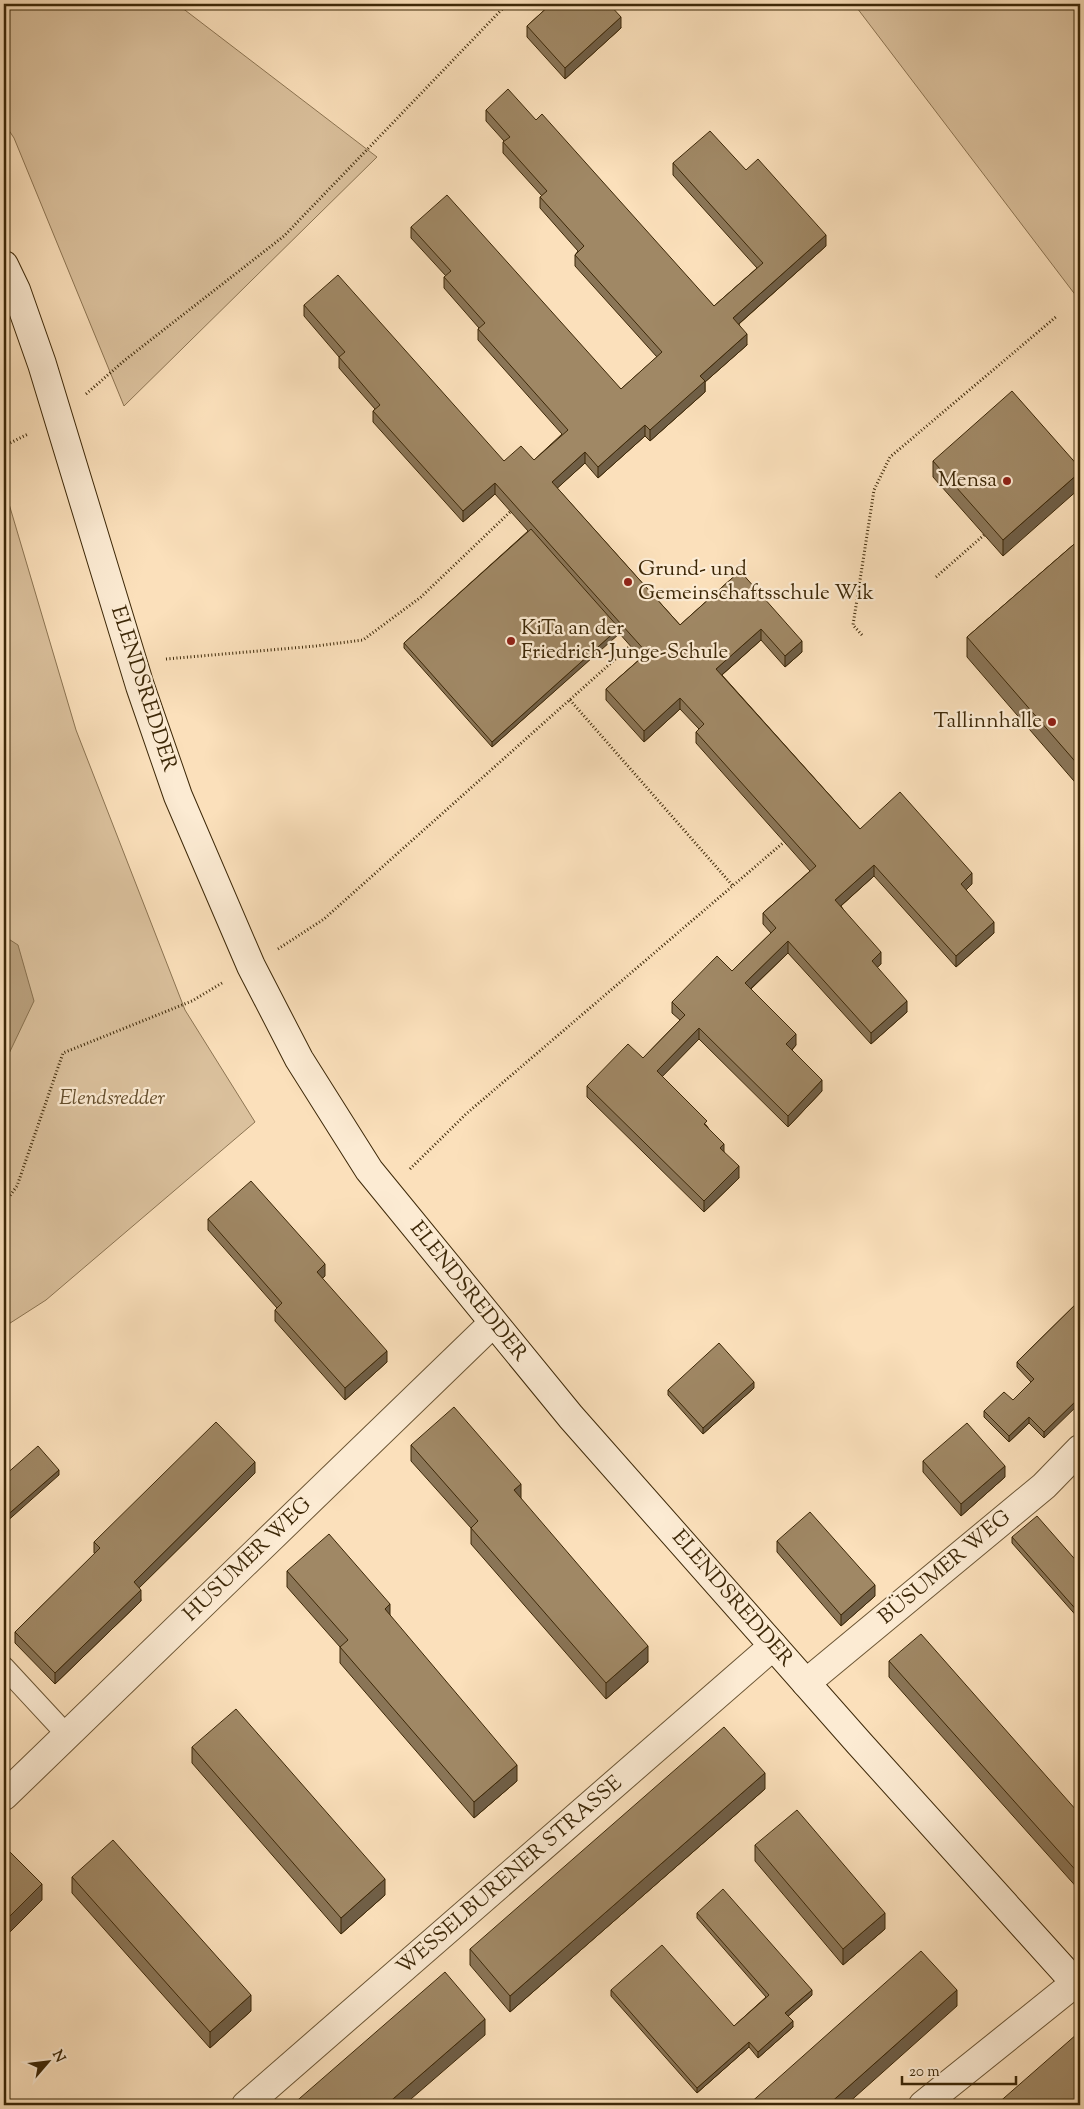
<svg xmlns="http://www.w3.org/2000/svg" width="1084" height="2109" viewBox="0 0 1084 2109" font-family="'Sorts Mill Goudy',serif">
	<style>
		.green { fill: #dbc19d; stroke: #8c7452 }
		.water { fill: #baa17e; stroke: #88714f }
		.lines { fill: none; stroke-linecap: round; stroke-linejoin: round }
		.service-casing { stroke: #6c5635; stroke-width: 22 }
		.minor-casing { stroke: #6c5635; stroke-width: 30 }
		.secondary-casing { stroke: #3d2808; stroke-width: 30 }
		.path { stroke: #3d2808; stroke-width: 3; stroke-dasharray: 1 2.5; stroke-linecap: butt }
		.service { stroke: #fcebd3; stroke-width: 20 }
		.minor { stroke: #fcebd3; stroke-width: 28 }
		.secondary { stroke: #fcebd3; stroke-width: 28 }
		.wall { fill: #8a7557; stroke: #3d2808 }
		.shaded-wall { fill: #705f47; stroke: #3d2808 }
		.building { fill: #a08865; stroke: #3d2808 }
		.poi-dot { fill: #8f2418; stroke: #fcebd3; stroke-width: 2 }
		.labels { text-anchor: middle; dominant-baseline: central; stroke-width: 4.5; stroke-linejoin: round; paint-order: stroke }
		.poi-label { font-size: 21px; fill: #3d2808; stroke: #fcebd3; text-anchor: end }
		.street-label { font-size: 21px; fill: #3d2808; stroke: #fcebd3 }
		.park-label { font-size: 21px; font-style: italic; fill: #644e2d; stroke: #fcebd3 }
	</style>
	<rect width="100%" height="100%" fill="#fbe0bb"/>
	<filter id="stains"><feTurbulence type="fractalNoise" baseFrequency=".004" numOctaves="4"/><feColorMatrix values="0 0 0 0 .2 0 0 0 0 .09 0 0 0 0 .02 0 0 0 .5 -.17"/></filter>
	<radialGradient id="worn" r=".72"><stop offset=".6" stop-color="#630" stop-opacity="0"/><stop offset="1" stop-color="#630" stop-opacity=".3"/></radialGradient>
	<!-- green -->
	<g class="green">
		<polygon points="4,4 177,4 377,157 124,406 14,138 4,123"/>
		<polygon points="854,4 1080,4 1080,301"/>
		<polygon points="4,487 76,730 185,1010 255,1122 46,1300 4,1327"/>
	</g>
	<!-- water -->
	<polygon class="water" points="4,936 18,945 34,1001 4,1064"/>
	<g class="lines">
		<!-- service casing -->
		<g class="service-casing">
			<polyline id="service" points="4,1667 67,1735"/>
		</g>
		<!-- minor casing -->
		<g class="minor-casing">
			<g id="minor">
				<polyline points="806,1683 1044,1486 1080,1449"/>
				<polyline points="4,1796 493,1323"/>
				<polyline points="246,2105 773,1646"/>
				<polyline points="923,2105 1080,1979"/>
			</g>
		</g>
		<!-- secondary casing -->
		<g class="secondary-casing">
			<polyline id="secondary" points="4,265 16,290 42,364 140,686 178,796 251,966 299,1059 369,1170 571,1417 859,1743 1080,1988"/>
		</g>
		<!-- path -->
		<g class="path">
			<polyline points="86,394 125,360 284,236 507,4"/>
			<polyline points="4,446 28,434"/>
			<polyline points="936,577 984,535"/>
			<polyline points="862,635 853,625 872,503 874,490 890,457 1057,316"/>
			<polyline points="166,659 316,646 363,640 421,597 510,512"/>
			<polyline points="570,700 733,886"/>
			<polyline points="278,949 324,919 630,646"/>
			<polyline points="410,1169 466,1114 784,842"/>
			<polyline points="4,1204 17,1186 63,1053 192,1001 222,983"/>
		</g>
		<!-- service -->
		<use href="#service" class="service"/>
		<!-- minor -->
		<use href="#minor" class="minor"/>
		<!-- secondary -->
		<use href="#secondary" class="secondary"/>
	</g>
	<!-- wall -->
	<g class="wall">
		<polygon points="551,4 612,4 610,5 621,28 565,79 527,37 527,26"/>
		<polygon points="486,110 536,120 714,306 757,268 673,175 673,163 746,170 826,246 739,324 747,345 705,382 705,392 650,441 645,436 598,478 585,463 557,488 680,625 740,571 802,652 785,667 761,640 722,675 860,829 972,884 966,890 994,933 956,967 874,876 841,906 881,964 877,967 907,1012 871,1044 788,953 751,989 796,1045 792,1050 822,1091 788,1127 699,1039 662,1076 707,1126 724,1152 739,1178 704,1212 587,1097 587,1086 643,1058 680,1020 672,1013 672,1002 732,971 771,933 763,924 763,913 810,871 696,743 696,732 699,729 680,709 644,742 606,700 606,689 641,658 619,633 492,747 404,648 404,643 528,531 495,494 463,522 373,422 373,411 375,409 339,368 339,357 304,316 304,305 504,461 534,460 562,434 478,340 478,329 479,328 444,288 444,277 446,276 411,238 411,227 621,389 657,357 575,266 575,255 578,251 540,208 540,197 542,196 503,153 503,142 504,141 486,121"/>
		<polygon points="933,461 1080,468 1003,556 933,477"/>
		<polygon points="1080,539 1080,788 967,657 967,637"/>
		<polygon points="208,1219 325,1276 322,1278 387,1362 345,1400 275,1321 275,1310 277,1308 208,1230"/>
		<polygon points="1080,1300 1044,1438 1029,1423 1009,1442 984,1417 984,1411 1013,1400 1031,1382 1017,1367 1017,1362"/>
		<polygon points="754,1388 703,1434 668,1395 668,1390"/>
		<polygon points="411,1445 521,1499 648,1662 606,1699 471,1544 471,1528 411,1461"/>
		<polygon points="923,1461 1005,1477 961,1516 923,1472"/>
		<polygon points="255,1473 139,1588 141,1601 55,1684 15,1643 15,1632 95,1554 94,1553 94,1542"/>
		<polygon points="1080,1473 1080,1487 1076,1483 1076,1477"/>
		<polygon points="1012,1537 1080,1565 1080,1620 1012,1543"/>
		<polygon points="777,1541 875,1596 841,1626 777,1552"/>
		<polygon points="287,1571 390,1616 517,1781 474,1818 340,1663 340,1647 287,1587"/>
		<polygon points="889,1661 1077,1811 1080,1807 1080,1891 889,1677"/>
		<polygon points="192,1747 385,1895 341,1934 192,1763"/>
		<polygon points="765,1789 510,2012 470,1965 470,1949"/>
		<polygon points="755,1845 885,1929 843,1965 755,1861"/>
		<polygon points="72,1877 251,2011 210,2048 72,1893"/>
		<polygon points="697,1913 812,1995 788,2016 793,2027 758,2058 749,2047 697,2093 611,1996 611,1990 734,2026 766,1997 697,1918"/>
	</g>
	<!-- shaded-wall -->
	<g class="shaded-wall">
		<polygon points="621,17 621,28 565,79 565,68"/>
		<polygon points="826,235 826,246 733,329 733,318"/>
		<polygon points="747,334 747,345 705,382 705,392 650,441 650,430 700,376"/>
		<polygon points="645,425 645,436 598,478 598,467"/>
		<polygon points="585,452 585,463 552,493 552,482"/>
		<polygon points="1080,472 1080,488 1003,556 1003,540"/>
		<polygon points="495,483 495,494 463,522 463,511"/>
		<polygon points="619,628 619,634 492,747 492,742"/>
		<polygon points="761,629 761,640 716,680 716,669"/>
		<polygon points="802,641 802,652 785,667 785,656"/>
		<polygon points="680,698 680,709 644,742 644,731"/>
		<polygon points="874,865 874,876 835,911 835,900"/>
		<polygon points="972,873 972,884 961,895 961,884"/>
		<polygon points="994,922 994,933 956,967 956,956"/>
		<polygon points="788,941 788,953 745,994 745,983"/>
		<polygon points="881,952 881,964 872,972 872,961"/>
		<polygon points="907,1001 907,1012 871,1044 871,1033"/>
		<polygon points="699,1028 699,1039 657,1082 657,1071"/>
		<polygon points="796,1034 796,1045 786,1056 786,1044"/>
		<polygon points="822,1080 822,1091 788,1127 788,1116"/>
		<polygon points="724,1144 724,1155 720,1148"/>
		<polygon points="739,1166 739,1178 704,1212 704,1201"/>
		<polygon points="325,1264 325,1276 317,1283 317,1272"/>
		<polygon points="387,1351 387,1362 345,1400 345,1388"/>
		<polygon points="754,1382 754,1388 703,1434 703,1428"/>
		<polygon points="1080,1397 1080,1403 1044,1438 1044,1432"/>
		<polygon points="1029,1417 1029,1423 1009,1442 1009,1436"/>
		<polygon points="255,1462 255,1473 134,1593 134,1582"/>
		<polygon points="1005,1466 1005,1477 961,1516 961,1504"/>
		<polygon points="59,1470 59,1475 4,1524 4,1518"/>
		<polygon points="521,1484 521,1500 514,1490"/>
		<polygon points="875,1585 875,1596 841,1626 841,1615"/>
		<polygon points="141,1590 141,1601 55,1684 55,1673"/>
		<polygon points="390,1604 390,1620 385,1609"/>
		<polygon points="648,1646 648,1662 606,1699 606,1683"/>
		<polygon points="9,1731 9,1742 4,1747 4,1736"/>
		<polygon points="517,1765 517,1781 474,1818 474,1802"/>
		<polygon points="765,1773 765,1789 510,2012 510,1996"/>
		<polygon points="385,1879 385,1895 341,1934 341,1918"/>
		<polygon points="42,1884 42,1900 4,1938 4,1922"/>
		<polygon points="885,1913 885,1929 843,1965 843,1949"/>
		<polygon points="812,1990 812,1995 785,2019 785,2013"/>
		<polygon points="957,1990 957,2006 846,2105 828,2105"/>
		<polygon points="251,1995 251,2011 210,2048 210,2032"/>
		<polygon points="485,2019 485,2035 404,2105 386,2105"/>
		<polygon points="793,2021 793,2027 758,2058 758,2052"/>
		<polygon points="749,2042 749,2047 697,2093 697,2088"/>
	</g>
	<!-- building -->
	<g class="building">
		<polygon points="551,4 609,4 621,17 565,68 527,26"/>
		<polygon points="508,89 536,120 542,114 714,306 763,263 673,163 710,131 746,170 758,159 826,235 733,318 747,334 700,376 705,381 650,430 645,425 598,467 585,452 552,482 680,625 740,571 802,641 785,656 761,629 716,669 860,829 900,792 972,873 961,884 994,922 956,956 874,865 835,900 881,952 872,961 907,1001 871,1033 788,941 745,983 796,1034 786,1044 822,1080 788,1116 699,1028 657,1071 707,1121 704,1124 724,1144 720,1148 739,1166 704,1201 587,1086 628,1044 643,1058 685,1015 672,1002 717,956 732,971 776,928 763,913 816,866 696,732 704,724 680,698 644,731 606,689 647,653 495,483 463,511 373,411 380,405 339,357 345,352 304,305 338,275 504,461 521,446 534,460 568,430 478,329 485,323 444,277 451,271 411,227 447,195 621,389 662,352 575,255 584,246 540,197 547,191 503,142 510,137 486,110"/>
		<polygon points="1012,391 1080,468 1080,472 1003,540 933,461"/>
		<polygon points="531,529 619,628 492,742 404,643"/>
		<polygon points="1080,539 1080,767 967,637"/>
		<polygon points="251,1181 325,1264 317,1272 387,1351 345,1388 275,1310 282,1303 208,1219"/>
		<polygon points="1080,1300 1080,1397 1044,1432 1029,1417 1009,1436 984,1411 1004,1392 1013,1400 1034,1379 1017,1362"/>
		<polygon points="719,1343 754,1382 703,1428 668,1390"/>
		<polygon points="454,1407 521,1484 514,1490 648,1646 606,1683 471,1528 478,1521 411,1445"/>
		<polygon points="216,1422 255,1462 134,1582 141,1590 55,1673 15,1632 100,1548 94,1542"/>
		<polygon points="967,1423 1005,1466 961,1504 923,1461"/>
		<polygon points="38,1446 59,1470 4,1518 4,1476"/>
		<polygon points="1080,1473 1080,1482 1076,1477"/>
		<polygon points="810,1512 875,1585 841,1615 777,1541"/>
		<polygon points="1037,1516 1080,1565 1080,1614 1012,1537"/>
		<polygon points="329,1534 390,1604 385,1609 517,1765 474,1802 340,1647 348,1640 287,1571"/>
		<polygon points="921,1634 1077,1811 1080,1807 1080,1875 889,1661"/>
		<polygon points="236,1709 385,1879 341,1918 192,1747"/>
		<polygon points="4,1726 9,1731 4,1736"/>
		<polygon points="724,1727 765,1773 510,1996 470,1949"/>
		<polygon points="797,1810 885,1913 843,1949 755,1845"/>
		<polygon points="113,1840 251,1995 210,2032 72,1877"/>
		<polygon points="4,1846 42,1884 4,1922"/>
		<polygon points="723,1889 812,1990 785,2013 793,2021 758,2052 749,2042 697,2088 611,1990 662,1945 734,2026 769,1995 697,1913"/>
		<polygon points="921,1951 957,1990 828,2105 748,2105"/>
		<polygon points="445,1972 485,2019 386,2105 292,2105"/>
		<polygon points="1077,2034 1080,2038 1080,2105 996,2105"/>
	</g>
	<!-- markers -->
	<g class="poi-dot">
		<circle cx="1007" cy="481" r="5"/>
		<circle cx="628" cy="582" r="5"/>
		<circle cx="511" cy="641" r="5"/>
		<circle cx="1052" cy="722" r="5"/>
	</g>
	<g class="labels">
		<!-- poi labels -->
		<g class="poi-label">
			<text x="997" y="481">Mensa</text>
			<text x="638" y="570" text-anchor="start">Grund- und<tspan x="638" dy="24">Gemeinschaftsschule Wik</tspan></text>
			<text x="521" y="629" text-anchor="start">KiTa an der<tspan x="521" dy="24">Friedrich-Junge-Schule</tspan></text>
			<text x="1042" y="722">Tallinnhalle</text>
		</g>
		<!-- street labels -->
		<g class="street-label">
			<text transform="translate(143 689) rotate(72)">ELENDSREDDER</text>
			<text transform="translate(468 1292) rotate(51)">ELENDSREDDER</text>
			<text transform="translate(248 1560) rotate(-44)">HUSUMER WEG</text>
			<text transform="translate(945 1568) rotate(-40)">BÜSUMER WEG</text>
			<text transform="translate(732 1599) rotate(49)">ELENDSREDDER</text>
			<text transform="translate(510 1876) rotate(-41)">WESSELBURENER STRASSE</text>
		</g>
		<!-- park labels -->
		<g class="park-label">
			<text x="112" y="1099">Elendsredder</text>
		</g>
	</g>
	<!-- margin -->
	<rect width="1084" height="2109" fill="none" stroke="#fbe0bb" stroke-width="20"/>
	<rect x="5" y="5" width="1074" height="2099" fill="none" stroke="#3d2808" stroke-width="2.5"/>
	<rect x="10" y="10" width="1064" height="2089" fill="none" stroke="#3d2808"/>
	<!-- north arrow -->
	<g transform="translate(48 2062) rotate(62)" stroke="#fcebd3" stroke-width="4" paint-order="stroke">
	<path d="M0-4L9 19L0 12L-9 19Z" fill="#3d2808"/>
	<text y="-8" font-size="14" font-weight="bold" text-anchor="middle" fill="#3d2808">N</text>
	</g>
	<!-- scale -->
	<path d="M902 2076v8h114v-8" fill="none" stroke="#3d2808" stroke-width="2.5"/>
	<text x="909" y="2076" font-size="15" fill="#3d2808" stroke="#fcebd3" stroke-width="4" paint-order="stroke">20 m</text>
	<rect width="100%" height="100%" filter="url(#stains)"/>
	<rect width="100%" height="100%" fill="url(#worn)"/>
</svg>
